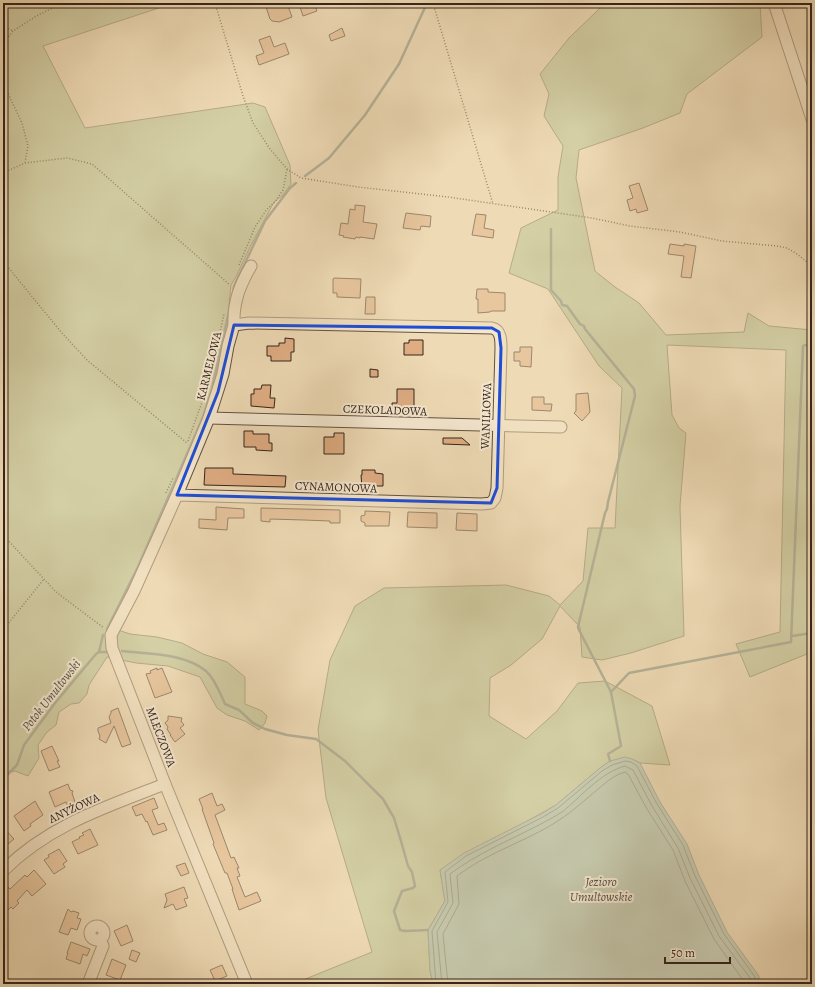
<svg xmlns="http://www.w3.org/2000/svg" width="815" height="987" viewBox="0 0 815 987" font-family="Alegreya,serif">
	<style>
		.green { fill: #b3c192; stroke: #747256 }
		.water { fill: #99bbad; stroke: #717f72 }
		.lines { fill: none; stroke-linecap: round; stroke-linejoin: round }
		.shore { stroke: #687064; stroke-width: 1 }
		.stream { stroke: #717f72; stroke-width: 2.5 }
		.building { fill: #e0ad83; stroke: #36241a }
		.minor-casing { stroke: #645241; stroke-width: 13 }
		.path { stroke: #36241a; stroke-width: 1.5; stroke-dasharray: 1 2; stroke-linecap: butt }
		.minor { stroke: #f4e7cf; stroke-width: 11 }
		.marked { fill: none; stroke: #1d4ed8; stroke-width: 3; stroke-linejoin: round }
		.labels { text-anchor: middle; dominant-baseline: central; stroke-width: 4; stroke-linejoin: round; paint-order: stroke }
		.street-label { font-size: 12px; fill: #36241a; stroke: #f4e7cf }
		.water-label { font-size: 13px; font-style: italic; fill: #545146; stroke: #f4e7cf }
	</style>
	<rect width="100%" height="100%" fill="#eedab5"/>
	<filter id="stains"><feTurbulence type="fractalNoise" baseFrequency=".005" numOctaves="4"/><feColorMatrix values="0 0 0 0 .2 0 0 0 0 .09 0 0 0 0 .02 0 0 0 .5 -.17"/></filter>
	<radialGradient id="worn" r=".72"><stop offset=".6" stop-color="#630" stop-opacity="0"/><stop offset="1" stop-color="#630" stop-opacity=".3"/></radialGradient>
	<!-- green -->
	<g class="green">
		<polygon points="3,3 174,3 43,46 85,128 253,103 265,107 290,165 291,184 283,195 274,202 250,247 236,277 231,285 228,316 230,324 230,334 218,368 213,392 185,467 143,556 123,596 112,628 130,634 157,637 182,643 203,654 227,662 245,677 245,704 262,711 267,716 265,723 259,730 245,721 227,715 217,708 200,677 168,666 136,663 107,657 89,685 87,694 79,703 71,704 59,712 56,725 47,732 38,745 39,758 28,776 15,771 4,774 3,777"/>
		<polygon points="611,3 760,3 762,37 687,94 680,113 643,128 579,150 576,178 595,271 615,287 639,303 666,335 744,332 748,313 769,326 812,330 809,624 812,624 812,652 750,677 736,644 780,632 786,350 667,345 672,415 679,428 686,433 680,506 684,636 631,653 602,660 582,657 580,627 560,606 542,639 511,665 490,678 489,716 526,739 557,711 578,683 605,681 652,706 670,765 640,763 632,759 610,761 600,768 556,805 440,870 445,901 428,930 430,970 433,984 293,984 372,952 326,798 318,730 330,660 355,606 384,588 506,585 549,596 560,605 583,581 588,528 615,528 622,388 599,366 548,289 509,273 521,228 558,210 558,177 563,146 544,116 549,94 540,74 569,38 600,8"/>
	</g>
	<!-- water -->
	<polygon class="water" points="625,757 632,759 640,763 660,802 687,844 699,875 727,932 759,976 759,984 433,984 430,970 428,930 445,901 440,870 464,853 541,814 556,805 600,768 610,761"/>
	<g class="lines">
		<!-- shore -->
		<g class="shore">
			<polyline points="436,984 432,931 448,902 445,872 466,856 543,817 558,808 602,771 612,765 625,761 631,762 637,766 657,804 683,845 695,876 724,934 755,977 755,984"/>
			<path d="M442 984 437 932 453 903 450 874C474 856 501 844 527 831 539 825 551 819 562 812 582 796 600 773 625 766L633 770 652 806 678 848 690 878 719 936 750 978V984"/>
			<path d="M448 984 443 934 459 904 457 876C484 855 518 844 548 827 571 814 589 796 609 780L617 775 625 772 628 774 647 809 673 850 685 881 714 939 743 980 744 984"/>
		</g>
		<!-- stream -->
		<g class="stream">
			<polyline points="305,176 329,158 365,115 399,64 427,3"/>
			<polyline points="551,229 551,290 561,301 562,305 567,306 580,324 584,326 585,329 634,389 635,396 608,502 607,509 605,513 578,627 579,630 611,692"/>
			<polyline points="233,294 234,286 265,221 290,188 296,183"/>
			<polyline points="107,629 138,567 203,417 212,389 229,311"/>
			<polyline points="792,636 812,633"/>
			<path d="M122 651C149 654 184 653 206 671 215 679 220 693 225 704L239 710 253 723 265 729 287 735 316 739 345 761 383 799 394 818 401 841 408 866 412 872 415 886 413 888 402 891 394 911 400 930 405 931 428 930"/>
			<polyline points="99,652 103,635"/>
			<polyline points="610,761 608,754 621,746 611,692 629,673 791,642 803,346 805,345 812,346"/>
			<polyline points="3,779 17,765 24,745 55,703 96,654 99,652 109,652"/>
		</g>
	</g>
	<!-- building -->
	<g class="building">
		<polygon points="272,3 282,3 283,7 288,6 292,17 279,22 272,21 270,19 266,7"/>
		<polygon points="311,3 314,3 317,11 303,16 300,7"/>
		<polygon points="342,28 345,36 331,41 329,35"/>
		<polygon points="270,36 274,47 285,43 289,54 259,65 256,56 264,53 259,40"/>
		<polygon points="639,183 648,210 637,213 636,209 630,211 627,200 633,198 629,186"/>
		<polygon points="355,205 365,206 363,222 377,224 374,239 360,237 360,238 356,237 355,239 343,237 344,236 339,235 341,223 348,224 350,209 355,210"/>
		<polygon points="406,213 431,216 430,227 421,226 420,230 403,228"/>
		<polygon points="476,214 486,215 484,228 494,230 493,238 472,235"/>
		<polygon points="670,244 684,246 684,244 696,246 691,278 681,277 684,256 668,254"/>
		<polygon points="334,278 361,279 360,298 337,297 337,293 333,293 333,279"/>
		<polygon points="477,289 488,289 488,292 505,293 505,311 491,311 490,312 478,313 478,299 476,299"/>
		<polygon points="366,297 375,297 375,314 365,314"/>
		<polygon points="285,338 294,339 294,352 291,352 291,361 271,361 271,356 267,356 267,346 279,346 279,343 285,343"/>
		<polygon points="409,340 423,340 423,355 404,355 404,343 409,343"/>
		<polygon points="520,347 532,347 531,367 520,366 520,361 514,361 514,352 520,352"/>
		<polygon points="370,369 378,370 378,377 370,377"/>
		<polygon points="262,385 271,385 270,398 275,398 274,408 251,406 251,394 254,394 254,389 261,389"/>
		<polygon points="397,389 414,389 414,412 392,411 392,403 397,403"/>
		<polygon points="588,393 590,412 582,421 574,413 576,411 576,394"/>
		<polygon points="532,397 544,397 544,404 552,404 551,411 532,410"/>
		<polygon points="244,431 253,431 253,434 269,434 269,443 272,443 272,451 256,450 256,447 244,447"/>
		<polygon points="334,433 344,433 344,454 324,454 324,437 334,437"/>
		<polygon points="443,438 462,438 470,445 443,444"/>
		<polygon points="205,468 233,468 233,474 286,476 285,487 204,485"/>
		<polygon points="362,470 375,470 375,473 383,474 383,486 373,486 374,489 362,488 361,475 362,475"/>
		<polygon points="216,507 244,509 244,518 228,518 227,530 199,528 199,519 216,520"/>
		<polygon points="261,508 340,510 340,523 330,523 330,521 304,520 270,519 270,522 261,521"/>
		<polygon points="365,511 390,512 389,526 365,526 365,523 361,521 361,516 365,515"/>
		<polygon points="408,512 437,513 437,528 407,527"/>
		<polygon points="457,513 477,514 477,531 456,530"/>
		<polygon points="157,668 157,670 162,668 172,692 155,698 146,674 151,673 150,671"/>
		<polygon points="118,708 131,744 122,747 114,726 106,743 99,739 100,736 98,731 98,728 111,723 109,717 111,713 111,711"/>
		<polygon points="168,716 182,718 181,721 184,725 180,728 185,734 175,742 170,735 171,735 167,729 168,727 165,723 168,720"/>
		<polygon points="52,746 59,761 57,761 60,767 49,771 41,751"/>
		<polygon points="68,784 70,790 73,791 72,793 77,808 70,811 66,802 55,807 49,792"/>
		<polygon points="212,793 217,806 222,804 225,810 215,815 231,858 234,857 239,868 237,868 240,876 237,877 245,897 257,892 261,901 239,910 232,889 233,889 227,873 225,873 213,844 214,843 202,809 203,809 199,799"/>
		<polygon points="154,798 158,808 152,810 158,825 164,823 167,830 153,835 147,821 146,822 142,814 136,816 132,807"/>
		<polygon points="35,801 43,815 30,824 31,826 24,831 14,816"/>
		<polygon points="3,827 14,839 8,844 3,839"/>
		<polygon points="90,829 98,845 78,854 72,842 80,838 79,837 84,835 82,833"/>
		<polygon points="59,849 67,861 63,864 65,867 54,874 44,860 49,857 48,855"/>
		<polygon points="185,863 189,873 181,876 176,866"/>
		<polygon points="34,870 46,884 32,896 27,890 17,901 19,903 13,909 11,907 8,910 3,906 3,891 7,886 10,889 25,875 27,877"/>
		<polygon points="184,887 188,898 184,899 187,906 176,910 173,904 164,908 167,900 165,894"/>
		<polygon points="68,909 71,912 73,911 79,913 77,918 81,919 77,930 71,928 68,935 59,932"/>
		<polygon points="127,925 133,941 121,946 114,931"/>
		<polygon points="71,942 90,949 87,956 83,954 80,964 66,959 68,953 67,953"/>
		<polygon points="132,950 140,953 136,962 129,959"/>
		<polygon points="112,959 126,965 120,980 106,975"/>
		<polygon points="222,965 227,976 215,981 210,970"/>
	</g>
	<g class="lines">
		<!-- minor casing -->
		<g class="minor-casing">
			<g id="minor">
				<polyline points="774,3 812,119"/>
				<path d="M234 325C233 302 240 285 251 266"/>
				<polyline points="209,418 561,427"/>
				<path d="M177 495 482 504 491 503 495 498 497 488 501 348C501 340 501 330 492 328L249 323 234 325 228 346 223 374 209 418 177 495 134 591 111 635 112 648 165 784 247 984"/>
				<path d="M3 871C49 825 106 807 165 784"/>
				<circle cx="97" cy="933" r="7"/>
				<polyline points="88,984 103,946 100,940"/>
			</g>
		</g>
		<!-- path -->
		<g class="path">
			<polyline points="215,3 243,96 253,123 270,149 287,169 301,178 358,187 448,197 592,218 630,226 680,232 722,241 777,246 787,248 797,254 812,266"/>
			<polyline points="433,3 493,204"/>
			<polyline points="3,26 13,31"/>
			<polyline points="3,44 13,31 38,15 64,3"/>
			<polyline points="3,83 22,123 28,146 25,162"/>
			<polyline points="3,173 25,163 67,158 92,164 230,285"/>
			<polyline points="3,261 61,332 87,360 187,443"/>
			<polyline points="239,265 255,227 267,209 275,202 283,190 287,169"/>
			<polyline points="209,383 224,314"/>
			<polyline points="188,441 205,394"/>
			<polyline points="166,493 173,478"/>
			<polyline points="3,535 56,592 104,628"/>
			<polyline points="3,630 44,579"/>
		</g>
		<!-- minor -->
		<use href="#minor" class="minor"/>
	</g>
	<!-- marked area -->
	<path d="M0 0H815V987H0ZM234 325 492 328 499 332 501 348 497 488 491 503 177 495 218 392Z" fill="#eedab5" fill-opacity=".55" fill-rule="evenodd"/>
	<path class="marked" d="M234 325 492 328 499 332 501 348 497 488 491 503 177 495 218 392Z"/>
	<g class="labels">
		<!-- street labels -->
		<g class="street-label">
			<text transform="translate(209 366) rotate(-76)">KARMELOWA</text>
			<text transform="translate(385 410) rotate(2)">CZEKOLADOWA</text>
			<text transform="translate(486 416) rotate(-88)">WANILIOWA</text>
			<text transform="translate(336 487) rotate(2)">CYNAMONOWA</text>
			<text transform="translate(161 737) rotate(69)">MLECZOWA</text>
			<text transform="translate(74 808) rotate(-25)">ANYŻOWA</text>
		</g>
		<!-- water labels -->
		<g class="water-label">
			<text transform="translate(51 695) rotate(-52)">Potok Umultowski</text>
			<text x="601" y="881">Jezioro<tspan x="601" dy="15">Umultowskie</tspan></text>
		</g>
	</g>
	<!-- margin -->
	<rect width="815" height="987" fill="none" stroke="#eedab5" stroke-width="16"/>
	<rect x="4" y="4" width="807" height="979" fill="none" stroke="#36241a" stroke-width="2"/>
	<rect x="8" y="8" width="799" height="971" fill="none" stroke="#36241a"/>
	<!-- scale -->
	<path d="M665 957v6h65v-6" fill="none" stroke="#36241a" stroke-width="2"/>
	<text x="671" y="957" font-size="12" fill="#36241a" stroke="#f4e7cf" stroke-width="3" paint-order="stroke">50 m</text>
	<rect width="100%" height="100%" filter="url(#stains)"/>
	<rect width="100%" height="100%" fill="url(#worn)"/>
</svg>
